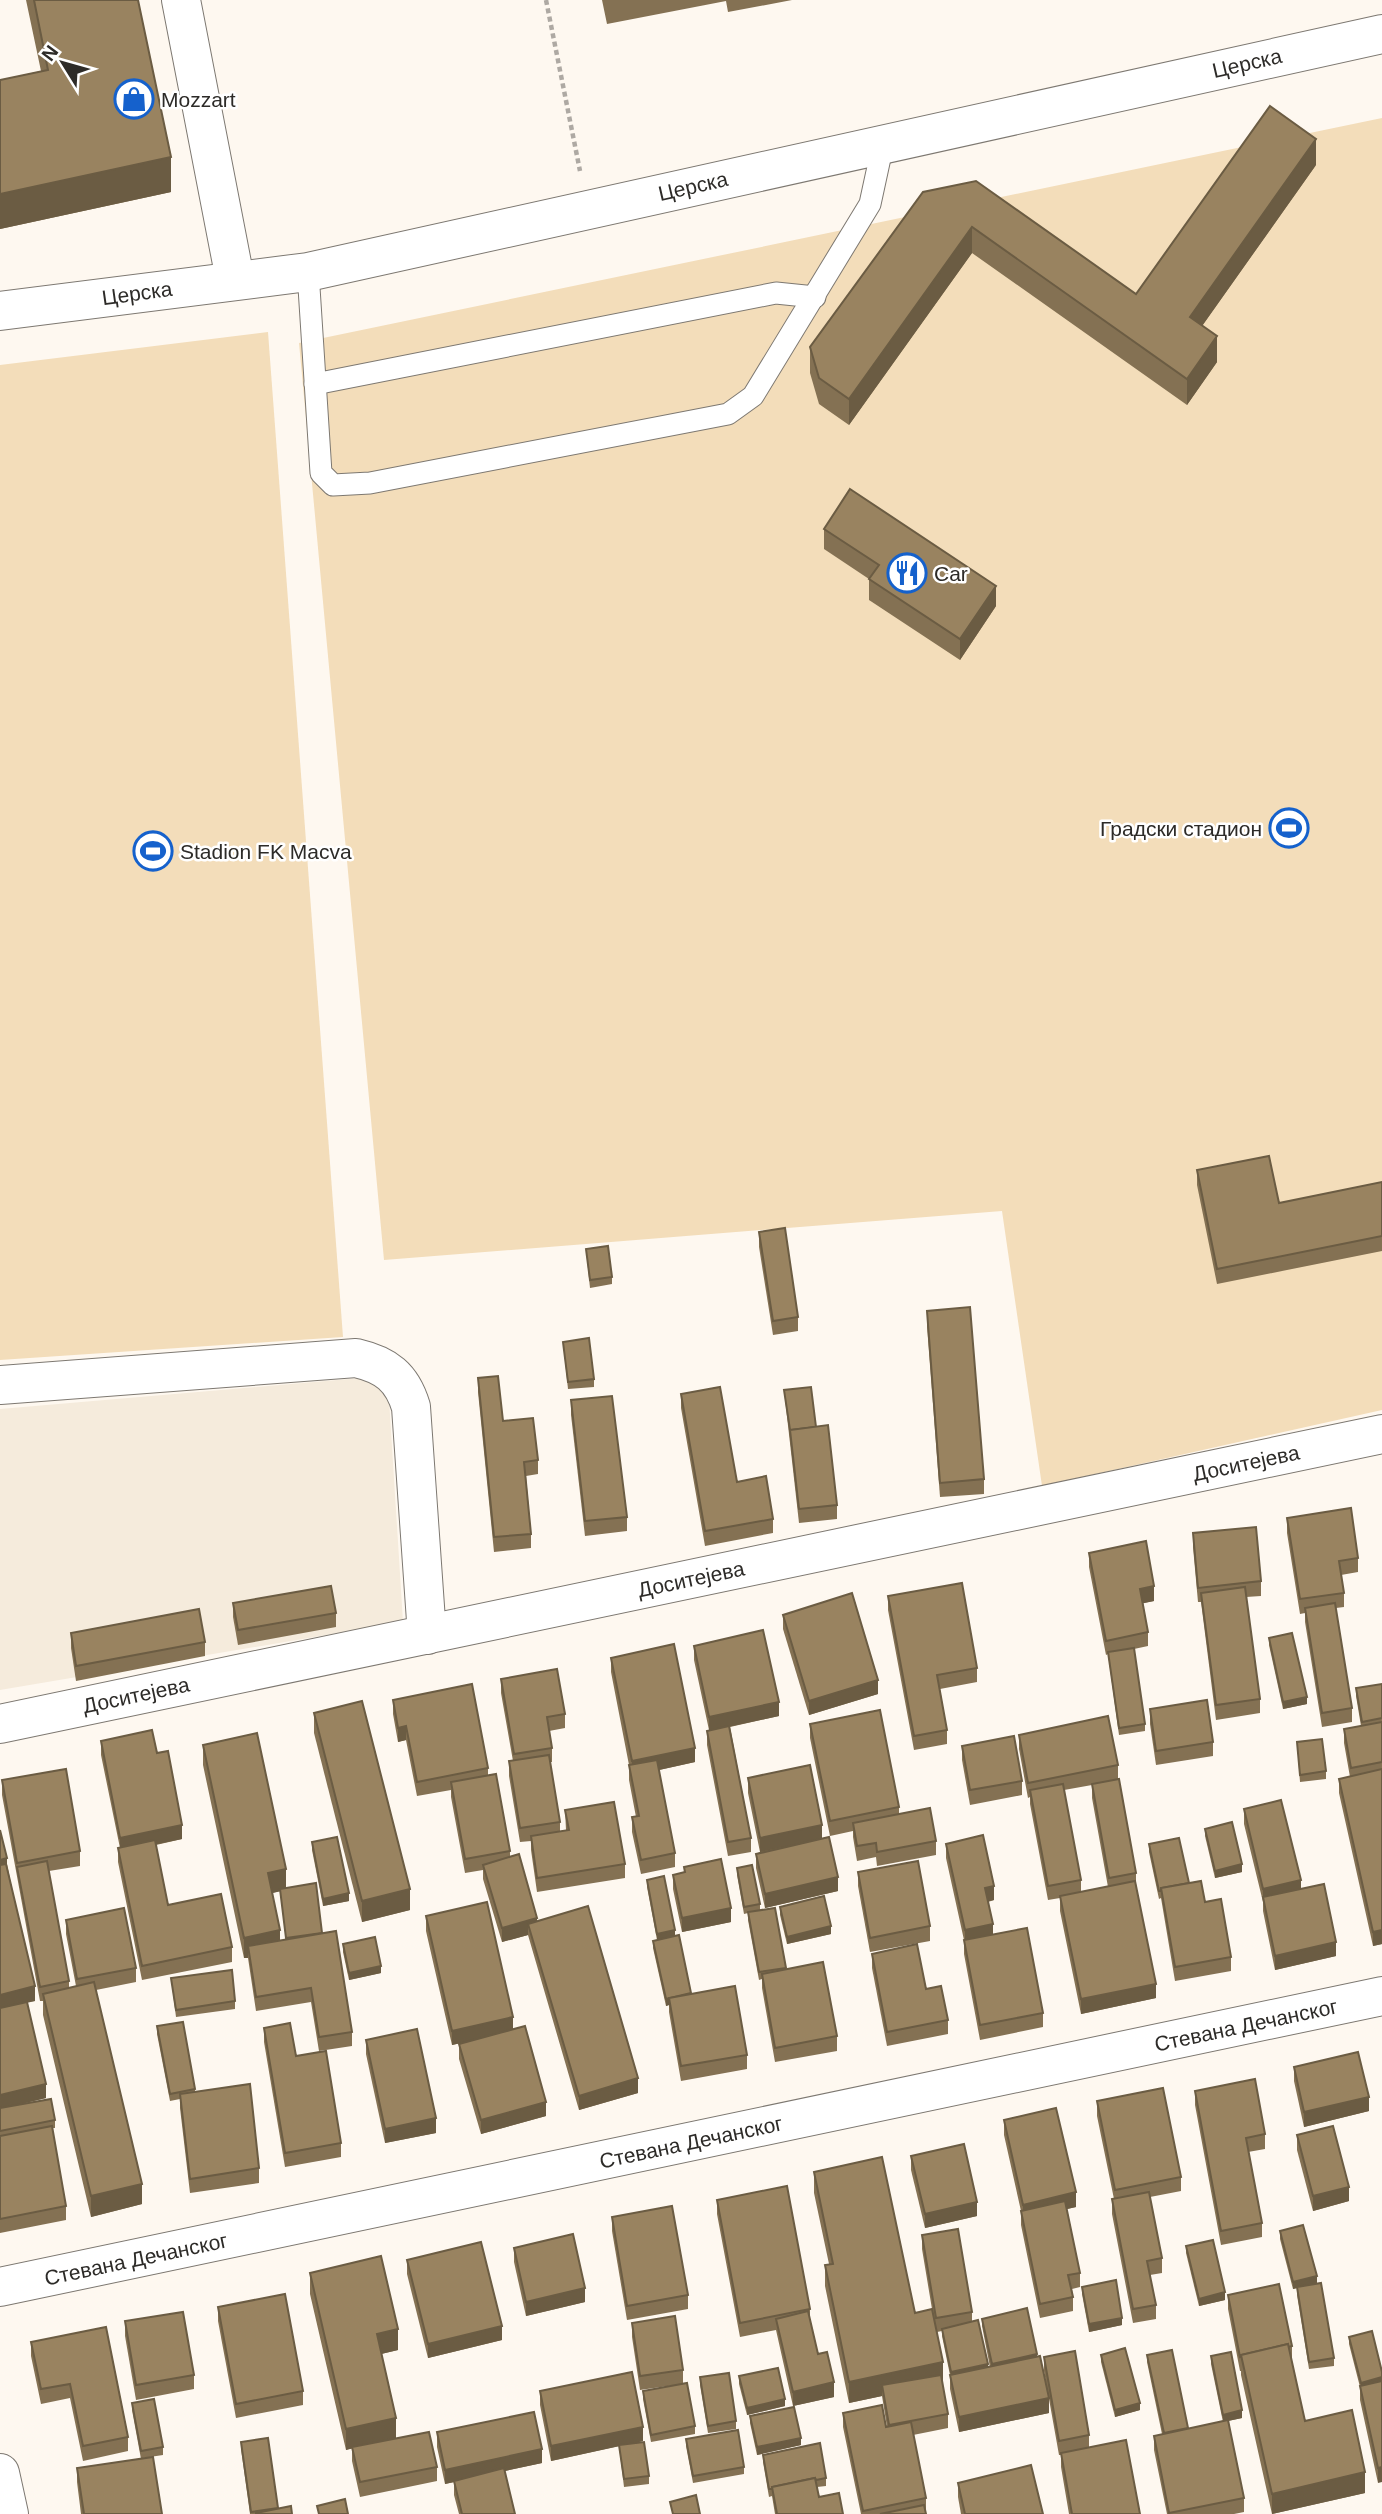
<svg xmlns="http://www.w3.org/2000/svg" width="1382" height="2514" viewBox="0 0 1382 2514" font-family="Arial,sans-serif">
	<style>
		.built { fill: #f5ebdc }
		.green { fill: #f3ddba }
		.lines { fill: none; stroke-linecap: round; stroke-linejoin: round }
		.service-casing { stroke: #7d7871; stroke-width: 23 }
		.minor-casing { stroke: #7d7871; stroke-width: 40 }
		.path { stroke: #aea9a3; stroke-width: 4.5; stroke-dasharray: 5 3.5; stroke-linecap: butt }
		.service { stroke: #fff; stroke-width: 21 }
		.minor { stroke: #fff; stroke-width: 38 }
		.wall { fill: #847153; fill-rule: evenodd }
		.shaded-wall { fill: #6b5c43 }
		.building { fill: #998360; stroke: #6b5c43; stroke-width: 2 }
		.labels { text-anchor: middle; dominant-baseline: central; stroke-width: 5; stroke-linejoin: round; paint-order: stroke }
		.street-label { font-size: 21px; fill: #2d2b28; stroke: #fff }
		.poi-label { font-size: 21px; fill: #2d2b28; stroke: #fff; text-anchor: start }
	</style>
	<rect width="100%" height="100%" fill="#fef8f0"/>
	<!-- built -->
	<polygon class="built" points="360,1378 377,1386 389,1399 403,1622 0,1690 0,1409"/>
	<!-- green -->
	<g class="green">
		<polygon points="1382,118 1382,1410 1042,1486 1002,1211 384,1260 299,343"/>
		<polygon points="268,332 343,1337 0,1360 0,365"/>
	</g>
	<g class="lines">
		<!-- service casing -->
		<g class="service-casing">
			<g id="service">
				<polyline points="308,272 321,473 333,485 370,483 728,414 753,396 870,204 883,144"/>
				<polyline points="315,384 776,293 815,297"/>
			</g>
		</g>
		<!-- minor casing -->
		<g class="minor-casing">
			<g id="minor">
				<polyline points="181,0 235,279"/>
				<polyline points="0,311 308,272 1382,34"/>
				<path d="M0 1385 356 1358C386 1365 402 1377 411 1407L427 1635"/>
				<polyline points="0,1724 1382,1434"/>
				<polyline points="0,2287 1382,1996"/>
				<polyline points="0,2473 9,2514"/>
			</g>
		</g>
		<!-- path -->
		<polyline class="path" points="546,0 580,171"/>
		<!-- service -->
		<use href="#service" class="service"/>
		<!-- minor -->
		<use href="#minor" class="minor"/>
	</g>
	<!-- wall -->
	<g class="wall">
		<polygon points="26,0 138,0 171,192 0,229 0,80 41,71"/>
		<polygon points="602,0 792,0 728,12 726,1 607,24"/>
		<polygon points="1316,165 1202,326 1217,362 1187,405 972,253 849,425 819,404 810,373 810,347 923,192 1136,294"/>
		<polygon points="824,529 996,606 960,660 869,600 869,579 824,549"/>
		<polygon points="1197,1170 1279,1203 1382,1182 1382,1251 1217,1284 1197,1185"/>
		<polygon points="759,1232 798,1317 798,1331 773,1335 759,1247"/>
		<polygon points="586,1249 612,1277 612,1284 590,1288"/>
		<polygon points="927,1311 984,1479 984,1494 940,1497 927,1326"/>
		<polygon points="563,1342 594,1379 594,1387 568,1389"/>
		<polygon points="478,1378 503,1421 538,1460 538,1474 526,1476 531,1534 531,1548 494,1552 478,1392"/>
		<polygon points="784,1390 816,1427 837,1505 837,1519 799,1523"/>
		<polygon points="681,1394 737,1482 773,1519 773,1533 705,1546 681,1408"/>
		<polygon points="571,1400 627,1517 627,1531 585,1536 571,1415"/>
		<polygon points="1287,1518 1358,1558 1358,1572 1341,1575 1344,1593 1344,1607 1336,1608 1352,1708 1352,1722 1322,1727 1305,1622 1305,1613 1300,1614 1287,1533"/>
		<polygon points="1193,1533 1261,1581 1261,1596 1246,1597 1260,1699 1260,1713 1216,1720 1201,1602 1198,1602 1193,1547"/>
		<polygon points="1089,1553 1154,1601 1143,1603 1148,1632 1148,1646 1134,1649 1145,1724 1145,1731 1119,1735 1108,1654 1106,1655 1089,1567"/>
		<polygon points="888,1596 977,1668 977,1682 940,1689 947,1730 947,1744 914,1750 888,1610"/>
		<polygon points="233,1603 336,1613 336,1627 238,1645 233,1617"/>
		<polygon points="783,1615 878,1694 809,1715 783,1629"/>
		<polygon points="71,1633 205,1642 205,1656 76,1681 71,1648"/>
		<polygon points="1269,1638 1307,1704 1283,1709 1269,1645"/>
		<polygon points="694,1646 779,1716 730,1727 751,1838 751,1852 728,1856 707,1745 707,1731 709,1730 694,1660"/>
		<polygon points="611,1658 695,1762 659,1770 675,1853 675,1867 641,1874 632,1832 632,1817 636,1817 629,1780 629,1765 611,1672"/>
		<polygon points="501,1679 565,1714 565,1728 549,1731 552,1748 552,1762 550,1762 560,1822 560,1831 566,1830 565,1810 625,1864 625,1878 537,1892 531,1850 531,1841 520,1842 509,1776 509,1761 513,1761 501,1693"/>
		<polygon points="1382,1684 1382,1944 1373,1946 1339,1793 1339,1779 1350,1777 1344,1743 1344,1729 1361,1726 1356,1696 1356,1688"/>
		<polygon points="393,1700 488,1768 488,1775 510,1851 510,1857 537,1921 638,2093 579,2110 528,1935 502,1942 483,1879 483,1870 465,1873 451,1797 451,1790 417,1796 406,1740 398,1742 393,1714"/>
		<polygon points="1150,1709 1213,1742 1213,1756 1156,1765 1150,1724"/>
		<polygon points="314,1713 410,1910 362,1922 314,1733"/>
		<polygon points="810,1724 899,1807 899,1814 936,1841 936,1855 877,1866 876,1857 857,1861 853,1837 853,1831 830,1836 810,1738"/>
		<path d="M1019 1735 1118 1765V1779L1136 1873V1884L1156 1998 1081 2014 1060 1911V1898L1048 1900 1030 1804V1797L1028 1798 1019 1749ZM1092 1785V1798L1108 1887 1081 1892V1880L1064 1790Z"/>
		<polygon points="101,1741 157,1753 182,1839 156,1845 168,1905 232,1947 232,1962 142,1980 118,1862 118,1848 120,1848 101,1755"/>
		<polygon points="1297,1742 1326,1771 1326,1779 1300,1782"/>
		<path d="M203 1745 286 1888 322 1933 352 2032V2046L319 2051 311 2002 256 2011 248 1958H244L203 1765ZM280 1891 286 1940 280 1941 272 1893Z"/>
		<polygon points="962,1746 1022,1781 1022,1795 970,1805 962,1760"/>
		<polygon points="748,1778 822,1839 838,1891 765,1908 756,1868 756,1854 760,1852 748,1793"/>
		<polygon points="2,1780 80,1851 80,1866 49,1871 69,1981 69,1988 76,1986 66,1934 66,1920 136,1968 136,1982 96,1990 142,2204 91,2217 43,2015 43,2001 40,2001 2,1795"/>
		<polygon points="1244,1809 1301,1889 1336,1956 1275,1970 1263,1911 1263,1902 1244,1824"/>
		<polygon points="1205,1829 1242,1872 1215,1878 1205,1836"/>
		<polygon points="0,1830 35,2001 27,2002 46,2098 9,2107 55,2120 55,2128 52,2128 66,2206 66,2220 0,2233"/>
		<polygon points="312,1842 349,1901 323,1906 312,1850"/>
		<polygon points="946,1844 994,1900 988,1902 993,1934 1043,2013 1043,2027 980,2040 964,1954 964,1940 946,1858"/>
		<polygon points="1149,1844 1189,1883 1205,1902 1231,1957 1231,1971 1175,1981 1161,1898 1159,1899 1149,1852"/>
		<polygon points="684,1867 731,1922 682,1932 673,1889 673,1875 684,1872"/>
		<polygon points="737,1868 760,1904 760,1910 775,1908 786,1969 837,2036 837,2051 775,2062 762,1988 762,1979 759,1980 748,1920 748,1913 744,1914 737,1875"/>
		<polygon points="858,1872 930,1926 930,1941 870,1952 858,1886"/>
		<polygon points="647,1880 675,1936 691,1994 747,2055 747,2069 681,2081 669,2012 669,2005 666,2006 653,1948 653,1941 657,1940 647,1887"/>
		<polygon points="780,1907 831,1934 787,1944 780,1915"/>
		<polygon points="426,1916 513,2029 546,2116 481,2134 459,2059 459,2044 479,2039 452,2045 426,1931"/>
		<polygon points="343,1944 381,1973 349,1980 343,1952"/>
		<polygon points="872,1954 926,1989 948,2020 948,2034 887,2046 872,1968"/>
		<polygon points="171,1978 235,2001 235,2009 176,2017"/>
		<polygon points="157,2026 195,2089 195,2092 259,2168 259,2183 190,2193 180,2108 180,2099 170,2101 157,2034"/>
		<polygon points="264,2028 341,2143 341,2157 285,2167 264,2042"/>
		<polygon points="366,2040 436,2133 385,2143 366,2054"/>
		<polygon points="1294,2067 1369,2111 1304,2127 1294,2081"/>
		<polygon points="1195,2091 1265,2134 1265,2149 1248,2152 1262,2223 1262,2237 1221,2245 1195,2105"/>
		<polygon points="1097,2101 1181,2177 1181,2191 1150,2197 1162,2258 1162,2273 1150,2275 1156,2305 1156,2319 1133,2323 1112,2214 1112,2199 1114,2199 1097,2116"/>
		<polygon points="1004,2120 1076,2207 1067,2209 1080,2273 1080,2287 1072,2289 1073,2297 1073,2311 1040,2318 1021,2225 1021,2211 1004,2135"/>
		<polygon points="1297,2135 1349,2201 1313,2211 1297,2150"/>
		<polygon points="911,2156 977,2216 925,2228 911,2170"/>
		<polygon points="814,2172 915,2313 932,2309 922,2249 922,2235 972,2312 972,2322 988,2367 990,2367 982,2326 982,2319 1037,2357 1049,2413 959,2432 950,2389 950,2375 942,2336 942,2331 937,2332 942,2383 948,2414 948,2428 913,2435 926,2498 926,2514 861,2514 843,2427 843,2413 887,2427 882,2396 849,2403 825,2286 825,2265 829,2264 814,2193"/>
		<polygon points="717,2200 810,2309 810,2320 818,2354 834,2397 793,2406 776,2330 740,2337 717,2214"/>
		<polygon points="612,2217 688,2295 688,2309 627,2320 612,2231"/>
		<polygon points="1280,2231 1317,2283 1307,2286 1334,2358 1334,2366 1309,2369 1297,2295 1297,2288 1293,2289 1280,2239"/>
		<polygon points="1186,2246 1225,2300 1199,2306 1186,2253"/>
		<polygon points="514,2248 585,2302 526,2316 514,2262"/>
		<polygon points="407,2260 502,2340 428,2358 407,2274"/>
		<polygon points="310,2273 398,2350 381,2354 396,2438 437,2467 437,2481 360,2497 352,2461 352,2448 346,2450 310,2294"/>
		<polygon points="1082,2287 1122,2325 1089,2332 1082,2294"/>
		<polygon points="1228,2295 1292,2346 1292,2361 1305,2421 1365,2493 1272,2514 1241,2375 1241,2371 1240,2371 1228,2309"/>
		<polygon points="218,2307 303,2391 303,2405 236,2418 218,2321"/>
		<polygon points="125,2321 194,2375 194,2389 136,2400 125,2336"/>
		<polygon points="632,2323 683,2370 683,2384 695,2426 695,2434 651,2442 643,2399 643,2391 682,2384 640,2390 632,2337"/>
		<polygon points="1349,2337 1382,2372 1378,2483 1360,2400 1360,2387 1349,2344"/>
		<polygon points="31,2342 128,2437 128,2451 83,2461 70,2398 41,2404 31,2356"/>
		<polygon points="1101,2355 1140,2410 1115,2417 1101,2362"/>
		<polygon points="1147,2355 1188,2429 1223,2422 1211,2364 1211,2356 1242,2418 1228,2421 1244,2498 1244,2512 1234,2514 1167,2514 1154,2450 1154,2436 1162,2434 1147,2362"/>
		<polygon points="1044,2357 1089,2435 1089,2448 1140,2514 1069,2514 1061,2467 1061,2455 1059,2455 1044,2371"/>
		<polygon points="739,2376 785,2406 747,2415 739,2384"/>
		<polygon points="700,2377 736,2421 736,2429 708,2433 700,2385"/>
		<polygon points="540,2391 643,2441 636,2443 649,2476 649,2484 624,2487 619,2446 551,2461 540,2405"/>
		<polygon points="132,2403 163,2447 163,2455 143,2458 162,2514 81,2514 77,2482 77,2468 141,2459 132,2410"/>
		<polygon points="750,2416 801,2445 757,2455 750,2423"/>
		<polygon points="437,2432 542,2463 504,2471 515,2514 459,2514 454,2495 454,2482 445,2484 437,2447"/>
		<polygon points="686,2439 744,2467 744,2474 693,2483 686,2446"/>
		<polygon points="241,2442 278,2508 292,2514 250,2514 241,2449"/>
		<polygon points="763,2455 826,2478 826,2486 817,2487 819,2497 843,2514 775,2514 772,2496 769,2497 763,2462"/>
		<polygon points="958,2483 1043,2514 961,2514 958,2497"/>
	</g>
	<!-- shaded-wall -->
	<g class="shaded-wall">
		<polygon points="1316,139 1316,165 1190,343 1190,317"/>
		<polygon points="171,157 171,192 0,229 0,194"/>
		<polygon points="972,227 972,253 849,425 849,399"/>
		<polygon points="1217,336 1217,362 1187,405 1187,379"/>
		<polygon points="996,586 996,606 960,660 960,639"/>
		<polygon points="1154,1586 1154,1601 1140,1604 1140,1589"/>
		<polygon points="878,1680 878,1694 809,1715 809,1701"/>
		<polygon points="1307,1697 1307,1704 1283,1709 1283,1702"/>
		<polygon points="779,1702 779,1716 709,1731 709,1717"/>
		<polygon points="406,1726 406,1740 398,1742 398,1728"/>
		<polygon points="695,1748 695,1762 632,1776 632,1761"/>
		<polygon points="182,1825 182,1839 120,1852 120,1838"/>
		<polygon points="822,1825 822,1839 760,1852 760,1838"/>
		<polygon points="7,1858 7,1873 0,1874 0,1860"/>
		<polygon points="1242,1864 1242,1872 1215,1878 1215,1871"/>
		<polygon points="286,1869 286,1890 268,1894 268,1873"/>
		<polygon points="838,1877 838,1891 765,1908 765,1894"/>
		<polygon points="1301,1880 1301,1895 1263,1898 1263,1889"/>
		<polygon points="994,1886 994,1900 985,1902 985,1888"/>
		<polygon points="410,1889 410,1910 362,1922 362,1901"/>
		<polygon points="349,1893 349,1901 323,1906 323,1899"/>
		<polygon points="731,1908 731,1922 682,1932 682,1918"/>
		<polygon points="537,1918 537,1932 528,1924 528,1935 502,1942 502,1928"/>
		<polygon points="993,1924 993,1938 965,1945 965,1930"/>
		<polygon points="831,1926 831,1934 787,1944 787,1937"/>
		<polygon points="280,1930 280,1951 248,1946 248,1958 244,1958 244,1938"/>
		<polygon points="675,1930 675,1937 657,1941 657,1934"/>
		<polygon points="1382,1930 1382,1944 1373,1946 1373,1932"/>
		<polygon points="1336,1942 1336,1956 1275,1970 1275,1956"/>
		<polygon points="381,1966 381,1973 349,1980 349,1973"/>
		<polygon points="1156,1984 1156,1998 1081,2014 1081,1999"/>
		<polygon points="35,1986 35,2001 0,2009 0,1995"/>
		<polygon points="669,1998 669,2005 666,2006 666,1999"/>
		<polygon points="513,2017 513,2031 452,2045 452,2031"/>
		<polygon points="638,2078 638,2093 579,2110 579,2096"/>
		<polygon points="46,2084 46,2098 0,2109 0,2095"/>
		<polygon points="1369,2097 1369,2111 1304,2127 1304,2112"/>
		<polygon points="546,2102 546,2116 481,2134 481,2120"/>
		<polygon points="436,2118 436,2133 385,2143 385,2129"/>
		<polygon points="142,2184 142,2204 91,2217 91,2196"/>
		<polygon points="1349,2187 1349,2201 1313,2211 1313,2196"/>
		<polygon points="1076,2192 1076,2207 1023,2219 1023,2205"/>
		<polygon points="977,2202 977,2216 925,2228 925,2214"/>
		<polygon points="1317,2276 1317,2283 1293,2289 1293,2282"/>
		<polygon points="585,2288 585,2302 526,2316 526,2302"/>
		<polygon points="1225,2292 1225,2300 1199,2306 1199,2299"/>
		<polygon points="1122,2318 1122,2325 1089,2332 1089,2324"/>
		<polygon points="502,2326 502,2340 428,2358 428,2344"/>
		<polygon points="398,2329 398,2350 377,2355 377,2334"/>
		<polygon points="1037,2354 1037,2362 992,2372 992,2364"/>
		<polygon points="943,2362 943,2383 884,2395 882,2385 882,2396 849,2403 849,2382"/>
		<polygon points="988,2364 988,2371 951,2379 951,2372"/>
		<polygon points="1382,2377 1382,2385 1361,2390 1361,2383"/>
		<polygon points="834,2382 834,2397 793,2406 793,2392"/>
		<polygon points="1049,2398 1049,2413 959,2432 959,2417"/>
		<polygon points="785,2399 785,2406 747,2415 747,2408"/>
		<polygon points="1140,2403 1140,2410 1115,2417 1115,2410"/>
		<polygon points="1242,2410 1242,2418 1223,2422 1223,2415"/>
		<polygon points="396,2418 396,2438 346,2450 346,2429"/>
		<polygon points="643,2427 643,2441 551,2461 551,2446"/>
		<polygon points="801,2438 801,2445 757,2455 757,2447"/>
		<polygon points="542,2449 542,2463 445,2484 445,2470"/>
		<polygon points="1382,2467 1382,2482 1378,2483 1378,2468"/>
		<polygon points="1365,2472 1365,2493 1272,2514 1272,2494"/>
	</g>
	<!-- building -->
	<g class="building">
		<polygon points="34,0 138,0 171,157 0,194 0,80 48,70"/>
		<polygon points="1270,106 1316,139 1190,317 1217,336 1187,379 972,227 849,399 819,378 810,347 923,192 976,181 1136,294"/>
		<polygon points="850,489 996,586 960,639 869,579 879,565 824,529"/>
		<polygon points="1269,1156 1279,1203 1382,1182 1382,1236 1217,1269 1197,1170"/>
		<polygon points="785,1228 798,1317 773,1321 759,1232"/>
		<polygon points="608,1246 612,1277 590,1280 586,1249"/>
		<polygon points="970,1307 984,1479 940,1483 927,1311"/>
		<polygon points="589,1338 594,1379 568,1382 563,1342"/>
		<polygon points="498,1376 503,1421 533,1418 538,1460 524,1462 531,1534 494,1537 478,1378"/>
		<polygon points="720,1387 737,1482 766,1476 773,1519 705,1531 681,1394"/>
		<polygon points="811,1387 816,1427 790,1430 784,1390"/>
		<polygon points="612,1396 627,1517 585,1521 571,1400"/>
		<polygon points="828,1425 837,1505 799,1509 790,1430"/>
		<polygon points="1351,1508 1358,1558 1339,1561 1344,1593 1300,1599 1287,1518"/>
		<polygon points="1256,1527 1261,1581 1198,1588 1193,1533"/>
		<polygon points="1146,1541 1154,1586 1140,1589 1148,1632 1106,1641 1089,1553"/>
		<polygon points="962,1583 977,1668 937,1675 947,1730 914,1736 888,1596"/>
		<polygon points="331,1586 336,1613 238,1630 233,1603"/>
		<polygon points="1245,1587 1260,1699 1216,1705 1201,1593"/>
		<polygon points="852,1593 878,1680 809,1701 783,1615"/>
		<polygon points="1335,1603 1352,1708 1322,1713 1305,1608"/>
		<polygon points="199,1609 205,1642 76,1666 71,1633"/>
		<polygon points="763,1630 779,1702 709,1717 694,1646"/>
		<polygon points="1292,1633 1307,1697 1283,1702 1269,1638"/>
		<polygon points="674,1644 695,1748 632,1761 611,1658"/>
		<polygon points="1134,1648 1145,1724 1119,1728 1108,1652"/>
		<polygon points="557,1669 565,1714 547,1717 552,1748 514,1754 501,1679"/>
		<polygon points="472,1684 488,1768 417,1782 406,1726 398,1728 393,1700"/>
		<polygon points="1382,1684 1382,1718 1362,1722 1356,1688"/>
		<polygon points="1207,1700 1213,1742 1156,1751 1150,1709"/>
		<polygon points="362,1701 410,1889 362,1901 314,1713"/>
		<polygon points="880,1710 899,1807 830,1821 810,1724"/>
		<polygon points="1108,1716 1118,1765 1028,1783 1019,1735"/>
		<polygon points="1382,1722 1382,1762 1351,1768 1344,1729"/>
		<polygon points="729,1726 751,1838 728,1842 707,1731"/>
		<polygon points="152,1730 157,1753 168,1751 182,1825 120,1838 101,1741"/>
		<polygon points="257,1733 286,1869 268,1873 280,1930 244,1938 203,1745"/>
		<polygon points="1014,1736 1022,1781 970,1790 962,1746"/>
		<polygon points="1322,1739 1326,1771 1300,1775 1297,1742"/>
		<polygon points="549,1755 560,1822 520,1828 509,1761"/>
		<polygon points="657,1760 675,1853 641,1860 632,1817 639,1816 629,1765"/>
		<polygon points="810,1765 822,1825 760,1838 748,1778"/>
		<polygon points="66,1769 80,1851 17,1863 2,1780"/>
		<polygon points="1382,1769 1382,1930 1373,1932 1339,1779"/>
		<polygon points="496,1774 510,1851 465,1859 451,1782"/>
		<polygon points="1119,1779 1136,1873 1109,1878 1092,1784"/>
		<polygon points="1063,1784 1081,1880 1048,1886 1030,1790"/>
		<polygon points="1281,1800 1301,1880 1263,1889 1244,1809"/>
		<polygon points="614,1802 625,1864 537,1878 531,1836 569,1830 565,1810"/>
		<polygon points="930,1808 936,1841 877,1852 876,1843 857,1846 853,1823"/>
		<polygon points="1232,1822 1242,1864 1215,1871 1205,1829"/>
		<polygon points="0,1830 7,1858 0,1860"/>
		<polygon points="983,1835 994,1886 985,1888 993,1924 965,1930 946,1844"/>
		<polygon points="337,1837 349,1893 323,1899 312,1842"/>
		<polygon points="829,1837 838,1877 765,1894 756,1854"/>
		<polygon points="1179,1838 1189,1883 1161,1888 1161,1891 1159,1891 1149,1844"/>
		<polygon points="155,1840 168,1905 221,1894 232,1947 142,1966 118,1848"/>
		<polygon points="519,1854 537,1918 502,1928 483,1865"/>
		<polygon points="721,1859 731,1908 682,1918 673,1875 685,1872 684,1867"/>
		<polygon points="47,1861 69,1981 40,1987 17,1867"/>
		<polygon points="918,1861 930,1926 870,1938 858,1872"/>
		<polygon points="6,1864 35,1986 0,1995 0,1865"/>
		<polygon points="752,1865 760,1904 744,1907 737,1868"/>
		<polygon points="664,1876 675,1930 657,1934 647,1880"/>
		<polygon points="1135,1881 1156,1984 1081,1999 1060,1896"/>
		<polygon points="1201,1881 1205,1902 1221,1899 1231,1957 1175,1967 1161,1888"/>
		<polygon points="316,1883 322,1933 286,1938 280,1889"/>
		<polygon points="1324,1884 1336,1942 1275,1956 1263,1897"/>
		<polygon points="824,1896 831,1926 787,1937 780,1907"/>
		<polygon points="487,1902 513,2017 452,2031 426,1916"/>
		<polygon points="588,1906 638,2078 579,2096 528,1924"/>
		<polygon points="124,1908 136,1968 77,1979 66,1920"/>
		<polygon points="775,1908 786,1968 759,1972 748,1912"/>
		<polygon points="1027,1928 1043,2013 980,2025 964,1940"/>
		<polygon points="336,1931 352,2032 319,2037 311,1988 256,1997 248,1946"/>
		<polygon points="679,1935 691,1993 666,1999 653,1941"/>
		<polygon points="375,1937 381,1966 349,1973 343,1944"/>
		<polygon points="917,1944 926,1989 941,1986 948,2020 887,2032 872,1954"/>
		<polygon points="823,1962 837,2036 775,2048 762,1974"/>
		<polygon points="232,1970 235,2001 176,2010 171,1978"/>
		<polygon points="94,1982 142,2184 91,2196 43,1994"/>
		<polygon points="735,1986 747,2055 681,2066 669,1998"/>
		<polygon points="27,2002 46,2084 0,2095 0,2008"/>
		<polygon points="183,2022 195,2089 170,2094 157,2026"/>
		<polygon points="290,2023 296,2056 326,2051 341,2143 285,2153 264,2028"/>
		<polygon points="525,2026 546,2102 481,2120 459,2044"/>
		<polygon points="417,2029 436,2118 385,2129 366,2040"/>
		<polygon points="1358,2052 1369,2097 1304,2112 1294,2067"/>
		<polygon points="1255,2079 1265,2134 1246,2138 1262,2223 1221,2231 1195,2091"/>
		<polygon points="250,2084 259,2168 190,2179 180,2094"/>
		<polygon points="1163,2088 1181,2177 1115,2190 1097,2101"/>
		<polygon points="51,2099 55,2120 0,2131 0,2108"/>
		<polygon points="1056,2108 1076,2192 1023,2205 1004,2120"/>
		<polygon points="52,2126 66,2206 0,2219 0,2136"/>
		<polygon points="1333,2126 1349,2187 1313,2196 1297,2135"/>
		<polygon points="964,2144 977,2202 925,2214 911,2156"/>
		<polygon points="882,2157 915,2313 932,2309 943,2362 849,2382 825,2265 833,2264 814,2172"/>
		<polygon points="787,2186 810,2309 740,2323 717,2200"/>
		<polygon points="1149,2192 1162,2258 1147,2261 1156,2305 1133,2309 1112,2199"/>
		<polygon points="1065,2201 1080,2273 1068,2275 1073,2297 1040,2304 1021,2211"/>
		<polygon points="672,2206 688,2295 627,2306 612,2217"/>
		<polygon points="1303,2225 1317,2276 1293,2282 1280,2231"/>
		<polygon points="958,2229 972,2312 936,2318 922,2235"/>
		<polygon points="573,2234 585,2288 526,2302 514,2248"/>
		<polygon points="1213,2240 1225,2292 1199,2299 1186,2246"/>
		<polygon points="481,2242 502,2326 428,2344 407,2260"/>
		<polygon points="381,2256 398,2329 377,2334 396,2418 346,2429 310,2273"/>
		<polygon points="1116,2280 1122,2318 1089,2324 1082,2287"/>
		<polygon points="1321,2283 1334,2358 1309,2362 1297,2287"/>
		<polygon points="1279,2284 1292,2346 1288,2347 1288,2344 1241,2355 1242,2356 1240,2357 1228,2295"/>
		<polygon points="285,2294 303,2391 236,2404 218,2307"/>
		<polygon points="1027,2308 1037,2354 992,2364 982,2319"/>
		<polygon points="808,2311 818,2354 827,2352 834,2382 793,2392 776,2319"/>
		<polygon points="183,2312 194,2375 136,2385 125,2321"/>
		<polygon points="675,2316 683,2370 640,2376 632,2323"/>
		<polygon points="978,2320 988,2364 951,2372 942,2329"/>
		<polygon points="106,2327 128,2437 83,2446 70,2384 41,2389 31,2342"/>
		<polygon points="1372,2331 1382,2372 1382,2377 1361,2383 1349,2337"/>
		<polygon points="1288,2344 1305,2421 1352,2410 1365,2472 1272,2494 1241,2355"/>
		<polygon points="1125,2348 1140,2403 1115,2410 1101,2355"/>
		<polygon points="1172,2350 1188,2428 1164,2433 1147,2355"/>
		<polygon points="1075,2351 1089,2435 1059,2441 1044,2357"/>
		<polygon points="1231,2352 1242,2410 1223,2415 1211,2356"/>
		<polygon points="1040,2356 1049,2398 959,2417 950,2375"/>
		<polygon points="778,2368 785,2399 747,2408 739,2376"/>
		<polygon points="632,2372 643,2427 551,2446 540,2391"/>
		<polygon points="729,2373 736,2421 708,2426 700,2377"/>
		<polygon points="941,2375 948,2414 889,2425 882,2385"/>
		<polygon points="1382,2381 1382,2467 1378,2468 1360,2386"/>
		<polygon points="687,2383 695,2426 651,2435 643,2391"/>
		<polygon points="154,2399 163,2447 141,2451 132,2403"/>
		<polygon points="882,2405 886,2427 911,2422 926,2498 863,2511 843,2413"/>
		<polygon points="794,2407 801,2438 757,2447 750,2416"/>
		<polygon points="534,2412 542,2449 445,2470 437,2432"/>
		<polygon points="1228,2420 1244,2498 1169,2513 1154,2436"/>
		<polygon points="738,2430 744,2467 693,2476 686,2439"/>
		<polygon points="429,2432 437,2467 360,2482 352,2447"/>
		<polygon points="268,2438 278,2508 251,2512 241,2442"/>
		<polygon points="1126,2440 1140,2514 1072,2514 1061,2453"/>
		<polygon points="644,2442 649,2476 624,2479 619,2445"/>
		<polygon points="820,2443 826,2478 816,2480 815,2478 772,2487 772,2489 769,2489 763,2455"/>
		<polygon points="153,2457 162,2514 84,2514 77,2468"/>
		<polygon points="1031,2465 1043,2514 965,2514 958,2483"/>
		<polygon points="504,2468 515,2514 462,2514 454,2481"/>
		<polygon points="815,2478 819,2497 839,2493 843,2514 777,2514 772,2487"/>
		<polygon points="696,2495 700,2514 673,2514 670,2502"/>
		<polygon points="345,2499 348,2514 319,2514 317,2506"/>
		<polygon points="924,2505 926,2514 880,2514"/>
		<polygon points="291,2506 292,2514 256,2514 256,2513"/>
	</g>
	<!-- icons -->
	<defs>
		<g id="shop-ring" transform="scale(2.0125)"><circle r="9.5" fill="#fff" stroke="#1561cc" stroke-width="1.5"/><path d="M-5-2.5h2.3a2.7 3.5 0 0 1 5.4 0H5L5.5 6h-11ZM-1.5-2.5h3a1.5 2.3 0 0 0-3 0Z" fill="#1561cc"/></g>
		<g id="restaurant-ring" transform="scale(2.0125)"><circle r="9.5" fill="#fff" stroke="#1561cc" stroke-width="1.5"/><path d="M-5-6h1v4h1v-4h1v4h1v-4h1v5L-1.5 .5V6h-2V.5L-5-1ZM5-6V6H3V1.5H1.5Q1.5-4 5-6Z" fill="#1561cc"/></g>
		<g id="stadium-ring" transform="scale(2.0125)"><circle r="9.5" fill="#fff" stroke="#1561cc" stroke-width="1.5"/><path d="M0-5a6.5 5 0 1 0 0 10a6.5 5 0 1 0 0-10ZM-3.5-1.8h7v3.6h-7Z" fill="#1561cc"/></g>
	</defs>
	<g fill-rule="evenodd">
		<use href="#shop-ring" x="134" y="99"/>
		<use href="#restaurant-ring" x="907" y="573"/>
		<use href="#stadium-ring" x="1289" y="828"/>
		<use href="#stadium-ring" x="153" y="851"/>
	</g>
	<g class="labels">
		<!-- street labels -->
		<g class="street-label">
			<text transform="translate(1247 63) rotate(-13)">Церска</text>
			<text transform="translate(693 186) rotate(-13)">Церска</text>
			<text transform="translate(137 293) rotate(-8)">Церска</text>
			<text transform="translate(1246 1463) rotate(-12)">Доситејева</text>
			<text transform="translate(691 1579) rotate(-12)">Доситејева</text>
			<text transform="translate(136 1695) rotate(-12)">Доситејева</text>
			<text transform="translate(1246 2025) rotate(-12)">Стевана Дечанског</text>
			<text transform="translate(691 2142) rotate(-12)">Стевана Дечанског</text>
			<text transform="translate(136 2259) rotate(-12)">Стевана Дечанског</text>
		</g>
		<!-- poi labels -->
		<g class="poi-label">
			<text x="161" y="99">Mozzart</text>
			<text x="934" y="573">Car</text>
			<text x="1262" y="828" text-anchor="end">Градски стадион</text>
			<text x="180" y="851">Stadion FK Macva</text>
		</g>
	</g>
	<!-- north arrow -->
	<g transform="translate(63 63) rotate(307)" stroke="#ffffff" stroke-width="5" paint-order="stroke">
	<path d="M0-5L12 26L0 18L-12 26Z" fill="#2d2b28"/>
	<text y="-10" font-size="19" font-weight="bold" text-anchor="middle" fill="#2d2b28">N</text>
	</g>
</svg>
